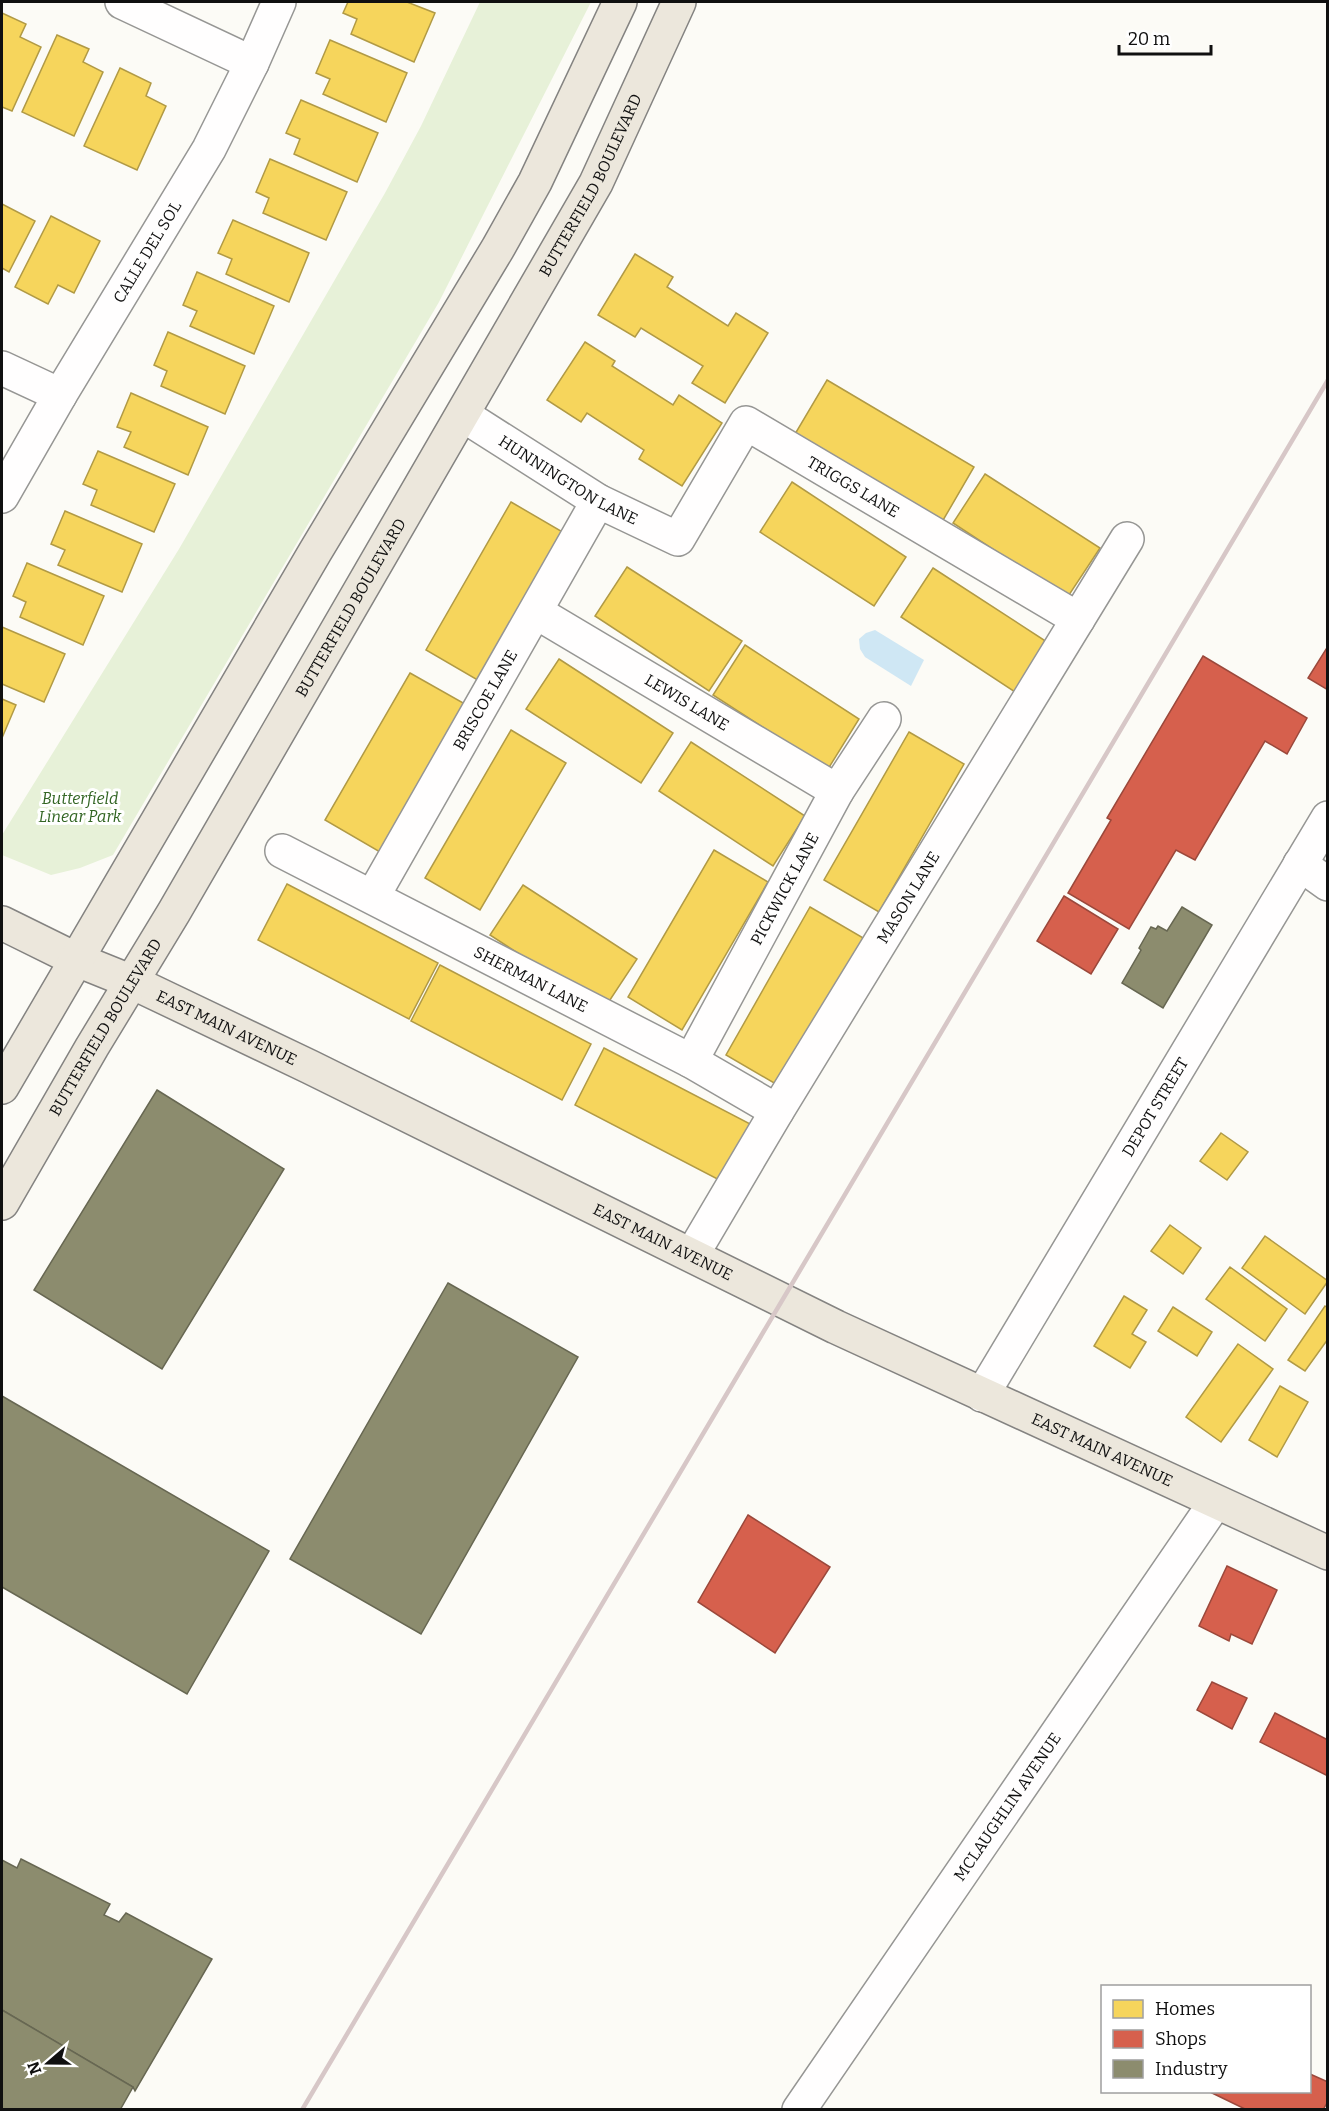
<svg xmlns="http://www.w3.org/2000/svg" width="1329" height="2111" viewBox="0 0 1329 2111" font-family="Bitter,serif">
	<style>
		.green { fill: #e7f1d8 }
		.water { fill: #cfe7f4 }
		.homes { fill: #f6d55c; stroke: #b19a45; stroke-width: 1.5 }
		.shops { fill: #d6604d; stroke: #9b483b; stroke-width: 1.5 }
		.industry { fill: #8c8c6e; stroke: #676752; stroke-width: 1.5 }
		.lines { fill: none; stroke-linecap: round; stroke-linejoin: round }
		.minor-casing { stroke: #969694; stroke-width: 36 }
		.major-casing { stroke: #848381; stroke-width: 36 }
		.minor { stroke: #fffefe; stroke-width: 33 }
		.major { stroke: #ece7dc; stroke-width: 33 }
		.rail { stroke: #d7c7c7; stroke-width: 4.5 }
		.labels { text-anchor: middle; dominant-baseline: central; stroke-width: 6; stroke-linejoin: round; paint-order: stroke }
		.street-label { font-size: 16px; fill: #101010; stroke: #fff }
		.park-label { font-size: 16px; font-style: italic; fill: #326523; stroke: #fff }
	</style>
	<rect width="100%" height="100%" fill="#fcfbf6"/>
	<!-- green -->
	<polygon class="green" points="480,2 591,2 439,302 113,855 80,868 51,875 2,855 2,835 179,549 385,193 421,126"/>
	<!-- water -->
	<polygon class="water" points="875,630 924,660 911,686 865,657 860,649 859,639 866,633"/>
	<!-- homes -->
	<g class="homes">
		<polygon points="348,2 407,2 435,13 414,62 351,34 357,19 343,13"/>
		<polygon points="2,13 26,24 20,37 41,47 12,111 2,107"/>
		<polygon points="57,35 89,49 83,62 103,72 74,136 22,112"/>
		<polygon points="330,40 407,73 386,122 323,94 330,79 316,73"/>
		<polygon points="120,68 151,83 146,96 166,106 137,170 84,146"/>
		<polygon points="301,100 378,133 357,182 294,154 300,139 286,133"/>
		<polygon points="270,159 347,192 326,240 263,213 269,198 256,192"/>
		<polygon points="2,204 35,221 9,272 2,268"/>
		<polygon points="51,216 100,241 74,293 58,285 48,304 15,287"/>
		<polygon points="233,220 309,253 289,302 226,274 232,259 218,253"/>
		<polygon points="635,254 673,277 667,287 728,326 736,313 768,333 725,403 692,383 703,366 641,328 635,337 598,315"/>
		<polygon points="197,272 274,306 254,354 190,326 197,311 183,305"/>
		<polygon points="168,332 245,366 225,414 161,386 167,371 154,365"/>
		<polygon points="585,342 615,361 612,366 673,405 679,395 722,423 682,486 639,459 644,450 587,413 581,422 547,400"/>
		<polygon points="827,380 974,467 942,522 795,434"/>
		<polygon points="131,393 208,427 188,475 124,447 131,432 117,427"/>
		<polygon points="98,451 175,484 154,532 91,505 97,490 83,484"/>
		<polygon points="985,474 1100,548 1067,598 953,523"/>
		<polygon points="792,482 906,557 874,606 760,532"/>
		<polygon points="511,502 566,534 481,682 426,650"/>
		<polygon points="65,511 142,544 122,592 58,565 65,550 51,544"/>
		<polygon points="27,563 104,596 83,645 20,617 26,602 13,596"/>
		<polygon points="627,567 742,641 709,691 595,616"/>
		<polygon points="933,568 1047,642 1015,692 901,617"/>
		<polygon points="2,627 65,654 44,702 2,684"/>
		<polygon points="745,645 859,719 828,769 713,695"/>
		<polygon points="559,659 673,733 641,783 526,709"/>
		<polygon points="410,673 465,704 380,852 325,820"/>
		<polygon points="2,699 16,705 2,738"/>
		<polygon points="511,730 566,763 480,910 425,878"/>
		<polygon points="909,732 964,764 879,912 824,880"/>
		<polygon points="691,742 805,816 773,866 659,791"/>
		<polygon points="714,850 768,882 682,1030 628,997"/>
		<polygon points="287,884 438,963 409,1019 258,940"/>
		<polygon points="523,885 637,959 604,1009 490,935"/>
		<polygon points="810,907 865,939 781,1087 726,1055"/>
		<polygon points="440,965 591,1044 562,1100 411,1021"/>
		<polygon points="604,1048 756,1127 727,1184 575,1105"/>
		<polygon points="1221,1133 1248,1152 1227,1180 1200,1161"/>
		<polygon points="1170,1225 1201,1248 1183,1274 1151,1251"/>
		<polygon points="1265,1236 1328,1281 1305,1314 1242,1268"/>
		<polygon points="1230,1267 1287,1309 1265,1341 1206,1299"/>
		<polygon points="1124,1296 1147,1310 1132,1334 1146,1342 1130,1368 1094,1346"/>
		<polygon points="1325,1306 1328,1308 1328,1339 1305,1371 1288,1360"/>
		<polygon points="1173,1307 1212,1332 1197,1356 1158,1331"/>
		<polygon points="1238,1344 1273,1369 1221,1442 1186,1417"/>
		<polygon points="1280,1386 1308,1402 1277,1457 1249,1440"/>
	</g>
	<!-- shops -->
	<g class="shops">
		<polygon points="1328,646 1328,690 1308,678"/>
		<polygon points="1203,656 1307,718 1287,754 1265,741 1195,860 1176,850 1129,929 1068,893 1111,820 1107,818"/>
		<polygon points="1064,896 1118,929 1091,974 1037,941"/>
		<polygon points="748,1515 830,1567 775,1653 698,1602"/>
		<polygon points="1227,1566 1277,1590 1252,1644 1231,1634 1229,1641 1199,1626"/>
		<polygon points="1212,1682 1247,1698 1232,1729 1197,1710"/>
		<polygon points="1275,1713 1328,1740 1328,1776 1260,1742"/>
		<polygon points="1310,2074 1328,2082 1328,2101 1323,2110 1247,2110 1210,2092 1310,2092"/>
	</g>
	<!-- industry -->
	<g class="industry">
		<polygon points="1182,907 1212,925 1163,1008 1122,983 1141,950 1139,948 1151,927 1156,929 1158,926 1167,931"/>
		<polygon points="157,1090 284,1169 162,1369 34,1290"/>
		<polygon points="448,1283 578,1357 421,1634 290,1559"/>
		<polygon points="2,1396 269,1551 187,1694 2,1587"/>
		<polygon points="21,1859 110,1904 104,1915 119,1922 126,1913 212,1959 135,2091 133,2087 2,2010 2,1860 17,1868"/>
		<polygon points="2,2010 133,2087 120,2110 2,2110"/>
	</g>
	<g class="lines">
		<!-- minor casing -->
		<g class="minor-casing">
			<g id="minor">
				<polyline points="122,2 252,63"/>
				<polyline points="2,368 60,395"/>
				<path id="s1" d="M463 415 598 501 678 539 746 423 1078 619"/>
				<path id="s2" d="M2 496 60 395 209 149 252 63 279 2"/>
				<path id="s3" d="M536 612 837 791"/>
				<path id="s4" d="M282 851 691 1061 777 1111"/>
				<polyline points="1300,864 1328,884"/>
				<path id="s5" d="M373 896 598 501"/>
				<path id="s6" d="M691 1061 837 791 884 719"/>
				<path id="s7" d="M692 1255 777 1111 1127 539"/>
				<path id="s8" d="M982 1395 1328 818"/>
				<path id="s9" d="M799 2110 1215 1503"/>
			</g>
		</g>
		<!-- major casing -->
		<g class="major-casing">
			<g id="major">
				<path id="s10" d="M2 923 75 959 132 982 310 1067 836 1327 1328 1553"/>
				<polyline points="2,1087 315,552 498,248 535,182 620,2"/>
				<path id="s11" d="M2 1203 92 1047 174 912 596 183 679 2"/>
			</g>
		</g>
		<!-- minor -->
		<use href="#minor" class="minor"/>
		<!-- major -->
		<use href="#major" class="major"/>
		<!-- rail -->
		<polyline class="rail" points="302,2110 1328,380"/>
	</g>
	<g class="labels">
		<!-- street labels -->
		<g class="street-label">
			<text stroke="none"><textPath href="#s11" startOffset="1176">BUTTERFIELD BOULEVARD</textPath></text>
			<text stroke="none"><textPath href="#s2" startOffset="284">CALLE DEL SOL</textPath></text>
			<text stroke="none"><textPath href="#s1" startOffset="124">HUNNINGTON LANE</textPath></text>
			<text stroke="none"><textPath href="#s1" startOffset="508">TRIGGS LANE</textPath></text>
			<text stroke="none"><textPath href="#s11" startOffset="690">BUTTERFIELD BOULEVARD</textPath></text>
			<text stroke="none"><textPath href="#s5" startOffset="226">BRISCOE LANE</textPath></text>
			<text stroke="none"><textPath href="#s3" startOffset="176">LEWIS LANE</textPath></text>
			<text stroke="none"><textPath href="#s6" startOffset="196">PICKWICK LANE</textPath></text>
			<text stroke="none"><textPath href="#s7" startOffset="418">MASON LANE</textPath></text>
			<text stroke="none"><textPath href="#s4" startOffset="280">SHERMAN LANE</textPath></text>
			<text stroke="none"><textPath href="#s11" startOffset="204">BUTTERFIELD BOULEVARD</textPath></text>
			<text stroke="none"><textPath href="#s10" startOffset="248">EAST MAIN AVENUE</textPath></text>
			<text stroke="none"><textPath href="#s8" startOffset="336">DEPOT STREET</textPath></text>
			<text stroke="none"><textPath href="#s10" startOffset="734">EAST MAIN AVENUE</textPath></text>
			<text stroke="none"><textPath href="#s10" startOffset="1220">EAST MAIN AVENUE</textPath></text>
			<text stroke="none"><textPath href="#s9" startOffset="368">MCLAUGHLIN AVENUE</textPath></text>
		</g>
		<!-- park labels -->
		<g class="park-label">
			<text x="80" y="798">Butterfield<tspan x="80" dy="18">Linear Park</tspan></text>
		</g>
	</g>
	<!-- border -->
	<rect width="1329" height="2111" fill="none" stroke="#101010" stroke-width="6"/>
	<!-- legend -->
	<rect x="1101" y="1985" width="210" height="108" fill="#ffffff" stroke="#9f9f9f" stroke-width="1.5"/>
	<rect x="1113" y="2000" width="30" height="18" fill="#f6d55c" stroke="#9f9f9f" stroke-width="1.5"/>
	<text x="1155" y="2015" font-size="18" fill="#101010">Homes</text>
	<rect x="1113" y="2030" width="30" height="18" fill="#d6604d" stroke="#9f9f9f" stroke-width="1.5"/>
	<text x="1155" y="2045" font-size="18" fill="#101010">Shops</text>
	<rect x="1113" y="2060" width="30" height="18" fill="#8c8c6e" stroke="#9f9f9f" stroke-width="1.5"/>
	<text x="1155" y="2075" font-size="18" fill="#101010">Industry</text>
	<!-- north arrow -->
	<g transform="translate(48 2063) rotate(250)" stroke="#ffffff" stroke-width="4.5" paint-order="stroke">
	<path d="M0-4.5L10 22L0 15L-10 22Z" fill="#101010"/>
	<text y="-9" font-size="16" font-weight="bold" text-anchor="middle" fill="#101010">N</text>
	</g>
	<!-- scale -->
	<path d="M1119 45v9h92v-9" fill="none" stroke="#101010" stroke-width="3"/>
	<text x="1128" y="45" font-size="18" fill="#101010" stroke="#ffffff" stroke-width="4.5" paint-order="stroke">20 m</text>
</svg>
